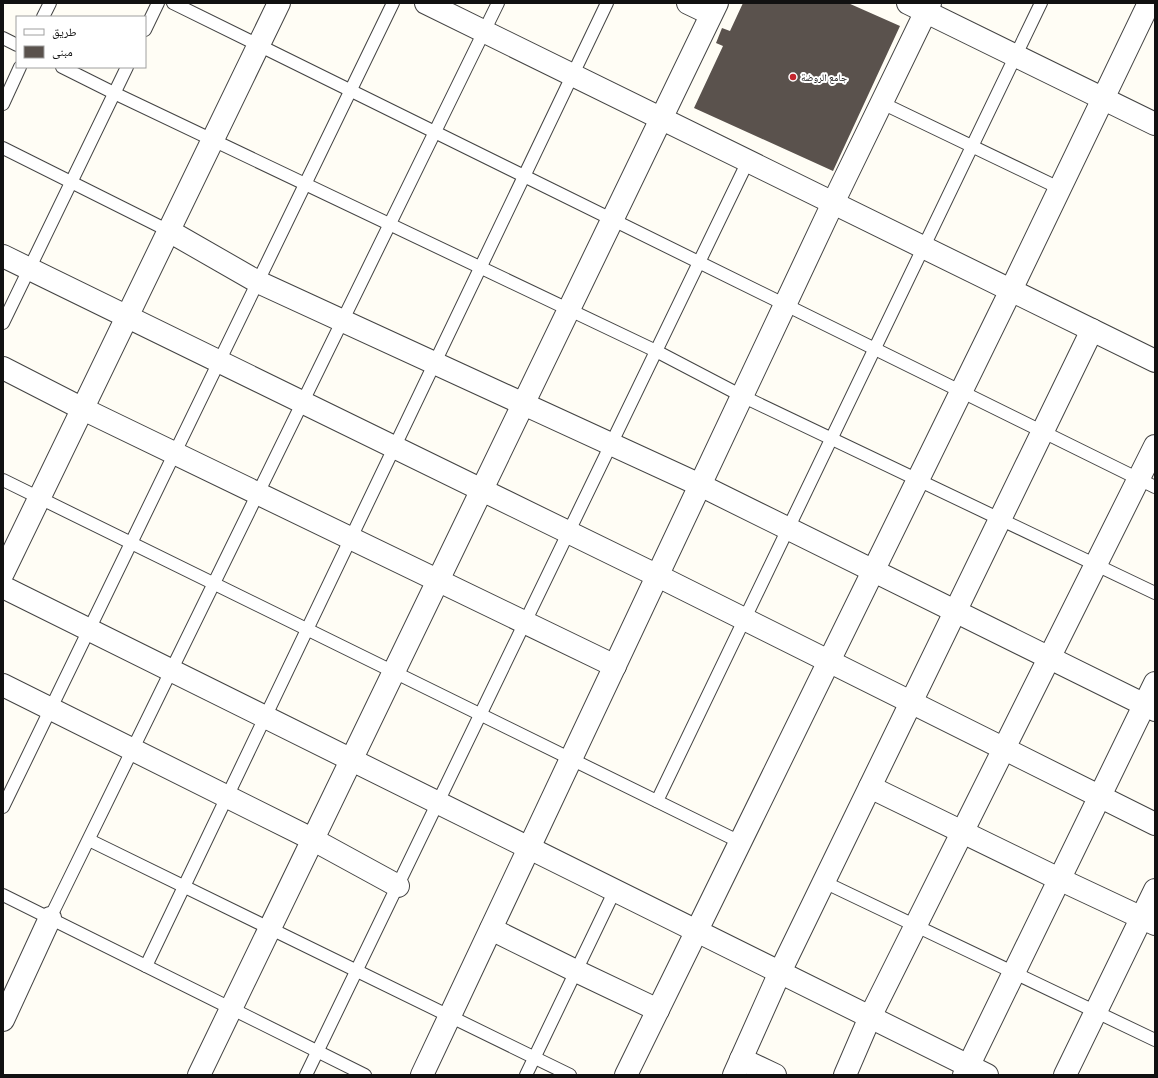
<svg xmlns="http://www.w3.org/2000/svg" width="1158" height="1078" viewBox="0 0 1158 1078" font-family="'PT Serif','Noto Naskh Arabic',serif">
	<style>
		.building { fill: #5a524d }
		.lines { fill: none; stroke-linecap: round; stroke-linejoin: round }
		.lane-casing { stroke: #444; stroke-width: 14 }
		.street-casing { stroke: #444; stroke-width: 24 }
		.lane { stroke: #fff; stroke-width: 12 }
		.street { stroke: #fff; stroke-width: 22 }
		.poi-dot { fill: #c4262e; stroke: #fff; stroke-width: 1.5 }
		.labels { text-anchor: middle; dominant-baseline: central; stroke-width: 4; stroke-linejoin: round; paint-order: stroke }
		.poi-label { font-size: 10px; fill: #111; stroke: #fff; text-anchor: start }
	</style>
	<rect width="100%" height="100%" fill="#fffdf5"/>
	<!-- building -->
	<polygon class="building" points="743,3 848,3 900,26 833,171 694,108 723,46 716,43 722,28 730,31"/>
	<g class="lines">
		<!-- lane casing -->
		<g class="lane-casing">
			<g id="lane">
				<polyline points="173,3 1155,487"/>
				<polyline points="43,17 50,3"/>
				<polyline points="145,30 158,3"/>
				<polyline points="3,38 17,45"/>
				<polyline points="62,67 114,93 656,351 742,396 1155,593"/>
				<polyline points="882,103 1059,188"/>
				<polyline points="3,104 20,67"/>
				<polyline points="3,148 169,231"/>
				<polyline points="3,323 127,67"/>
				<polyline points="3,480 740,842"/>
				<polyline points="657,801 1041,3"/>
				<polyline points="3,807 393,3"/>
				<polyline points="89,840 570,1075"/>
				<polyline points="824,882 1155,1040"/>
				<polyline points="3,895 365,1075"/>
				<polyline points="50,918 498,3"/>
				<polyline points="146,966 607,3"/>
				<polyline points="306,1075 748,161"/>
				<polyline points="526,1075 615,890"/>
			</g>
		</g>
		<!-- street casing -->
		<g class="street-casing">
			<g id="street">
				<polyline points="426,3 1155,361"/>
				<polyline points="688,3 711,14"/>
				<polyline points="908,3 1155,124"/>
				<polyline points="169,231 258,282 700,485 1155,710"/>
				<polyline points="3,256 658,576 1155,824"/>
				<polyline points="3,368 83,409 615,666"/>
				<polyline points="3,573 279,3"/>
				<polyline points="3,587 987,1075"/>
				<polyline points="3,685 312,839 398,886"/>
				<polyline points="870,787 1059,879 1155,924"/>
				<polyline points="491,929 576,971 658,1010"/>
				<polyline points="3,1020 50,918"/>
				<polyline points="741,1059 775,1075"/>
				<polyline points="199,1075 717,3"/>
				<polyline points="422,1075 833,203 930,3"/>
				<polyline points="626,1075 1011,290 1149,3"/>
				<polyline points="734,1075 780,972 1092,330"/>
				<polyline points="845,1075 870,1017 1155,446"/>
				<polyline points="964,1075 1155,683"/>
				<polyline points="1065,1075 1155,890"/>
			</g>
		</g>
		<!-- lane -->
		<use href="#lane" class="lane"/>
		<!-- street -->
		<use href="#street" class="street"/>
	</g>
	<!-- markers -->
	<circle class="poi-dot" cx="793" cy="77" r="4"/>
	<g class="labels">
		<!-- poi labels -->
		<g class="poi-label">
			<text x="801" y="77">جامع الروضة</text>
		</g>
	</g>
	<!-- border -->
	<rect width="1158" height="1078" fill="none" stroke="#111111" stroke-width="8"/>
	<!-- legend -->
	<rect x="16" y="16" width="130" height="52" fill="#ffffff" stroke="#a0a0a0"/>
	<rect x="24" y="29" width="20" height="6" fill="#ffffff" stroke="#a0a0a0"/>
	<text x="52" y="36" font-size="12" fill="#111111">طريق</text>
	<rect x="24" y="46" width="20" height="12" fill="#5a524d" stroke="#a0a0a0"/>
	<text x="52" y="56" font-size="12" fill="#111111">مبنى</text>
</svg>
